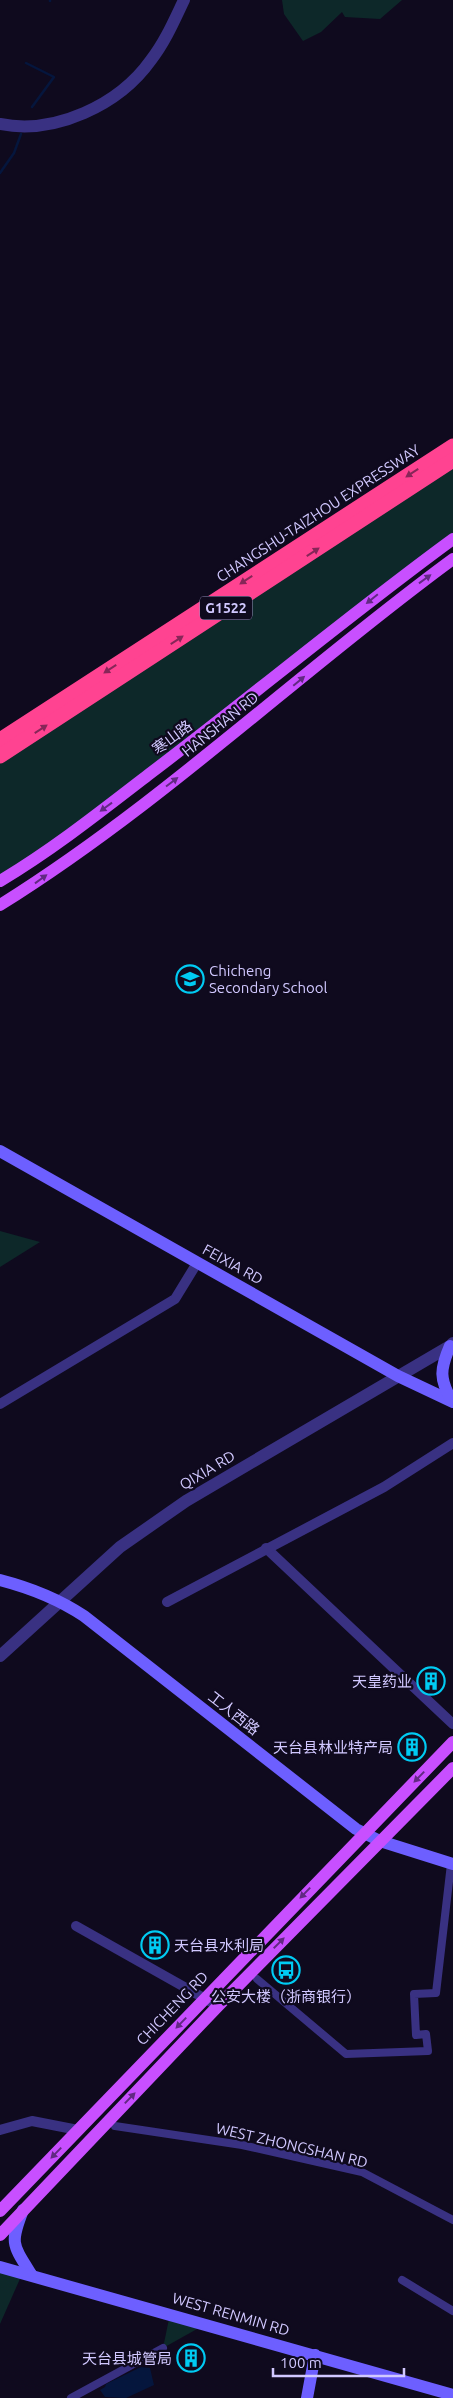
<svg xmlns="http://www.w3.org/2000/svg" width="453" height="2398" viewBox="0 0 453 2398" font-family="Ubuntu,'Noto Sans SC',sans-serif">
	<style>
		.green { fill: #0d2829 }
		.water { fill: #05163d }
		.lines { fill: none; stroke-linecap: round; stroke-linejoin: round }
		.stream { stroke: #05163d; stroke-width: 2.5 }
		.pedestrian { stroke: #393182; stroke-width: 8 }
		.minor { stroke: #393182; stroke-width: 10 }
		.tertiary { stroke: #393182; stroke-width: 12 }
		.secondary { stroke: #6d5fff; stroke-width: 12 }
		.primary { stroke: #c84fff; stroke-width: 12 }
		.motorway { stroke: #ff4391; stroke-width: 15 }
		.oneway { fill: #872658 }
		.oneway2 { fill: #622983 }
		.labels { text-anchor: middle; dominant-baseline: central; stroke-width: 4.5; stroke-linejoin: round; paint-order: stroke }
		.shield { fill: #0f0a1e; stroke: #978fbc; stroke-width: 1 }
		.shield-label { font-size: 14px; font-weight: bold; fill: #d1c8ff }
		.street-label { font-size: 15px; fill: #d1c8ff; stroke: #0f0a1e }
		.poi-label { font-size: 15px; fill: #d1c8ff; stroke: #0f0a1e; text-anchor: end }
	</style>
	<rect width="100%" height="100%" fill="#0f0a1e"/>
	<!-- green -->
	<g class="green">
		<polygon points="282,0 402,0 380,19 345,17 342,12 321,32 303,41 284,14"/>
		<polygon points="453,460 453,539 0,881 0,756"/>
		<polygon points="0,1231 40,1242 0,1267"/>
		<polygon points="0,2267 23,2272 0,2324"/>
		<polygon points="170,2314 206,2324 163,2348"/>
	</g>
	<!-- water -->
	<polygon class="water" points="141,2367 150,2368 154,2385 126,2398 105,2397 100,2390 105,2387 106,2384"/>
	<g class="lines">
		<!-- stream -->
		<g class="stream">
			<polyline points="50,1 50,0"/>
			<polyline points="26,63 54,77 32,107"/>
			<polyline points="0,173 14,153 21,134"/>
		</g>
		<!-- pedestrian -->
		<g class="pedestrian">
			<polyline points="257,1979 346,2054 428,2051 426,2034 416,2035 414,1994 436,1993 451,1864"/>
			<polyline points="115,2126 242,2145 362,2172 453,2220"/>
			<polyline points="402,2280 453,2311"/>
			<polyline points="71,2398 163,2348"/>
		</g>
		<!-- minor -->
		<g class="minor">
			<polyline points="0,1404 175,1299 197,1263"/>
			<polyline points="266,1548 453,1724"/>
			<polyline points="167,1602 384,1487 453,1443"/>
			<polyline points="76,1926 218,2006"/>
			<polyline points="0,2130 32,2121 78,2130"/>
		</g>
		<!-- tertiary -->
		<g class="tertiary">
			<path d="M0 124C55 135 119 105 151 60 165 42 174 21 184 0"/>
			<polyline points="0,1656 120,1547 186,1501 450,1346 453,1343"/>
		</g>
		<!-- secondary -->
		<g class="secondary">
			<polyline points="0,1151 398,1376 453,1402"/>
			<path d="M450 1346C440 1369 439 1379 452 1401"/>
			<path d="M0 1580C31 1588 57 1598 84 1616L356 1829 380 1841 453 1864"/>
			<path d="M23 2210C10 2243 12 2244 31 2274"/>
			<polyline points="0,2267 453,2395"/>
			<polyline points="307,2398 315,2355"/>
		</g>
		<!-- primary -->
		<g class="primary">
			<path d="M0 881C52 850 100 812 148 775 250 698 349 615 453 539"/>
			<path d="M0 905C162 804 300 671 453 559"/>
			<polyline points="0,2211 453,1742"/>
			<polyline points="0,2235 218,2006 453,1768"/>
		</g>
		<!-- motorway -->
		<g class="motorway">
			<polyline points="0,740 453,446"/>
			<polyline points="0,756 453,460"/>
		</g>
	</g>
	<!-- one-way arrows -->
	<defs><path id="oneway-solid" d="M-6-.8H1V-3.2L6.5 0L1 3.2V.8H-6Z" transform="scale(1.25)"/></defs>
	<g class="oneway">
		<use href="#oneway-solid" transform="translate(412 473) rotate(147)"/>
		<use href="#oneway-solid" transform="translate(313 552) rotate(-33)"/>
		<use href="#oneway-solid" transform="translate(246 580) rotate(147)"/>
		<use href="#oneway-solid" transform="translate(177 640) rotate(-33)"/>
		<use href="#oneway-solid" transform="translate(110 669) rotate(147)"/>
		<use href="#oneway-solid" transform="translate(41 729) rotate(-33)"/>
	</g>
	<g class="oneway2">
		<use href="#oneway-solid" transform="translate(425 579) rotate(-36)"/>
		<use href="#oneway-solid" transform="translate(372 599) rotate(141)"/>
		<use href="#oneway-solid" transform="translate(299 681) rotate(-40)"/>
		<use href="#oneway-solid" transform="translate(172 782) rotate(-37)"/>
		<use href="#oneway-solid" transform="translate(106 807) rotate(144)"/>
		<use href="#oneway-solid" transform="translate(41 879) rotate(-36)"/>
		<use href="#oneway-solid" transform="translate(419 1777) rotate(134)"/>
		<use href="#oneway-solid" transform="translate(305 1893) rotate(134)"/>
		<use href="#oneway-solid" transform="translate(279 1943) rotate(-45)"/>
		<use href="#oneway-solid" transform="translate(181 2023) rotate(134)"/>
		<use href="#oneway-solid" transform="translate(130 2098) rotate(-46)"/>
		<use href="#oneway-solid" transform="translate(56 2153) rotate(134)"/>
	</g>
	<!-- icons -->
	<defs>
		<g id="school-ring" transform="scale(1.4375)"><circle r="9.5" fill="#0f0a1e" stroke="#00cbf3" stroke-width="1.5"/><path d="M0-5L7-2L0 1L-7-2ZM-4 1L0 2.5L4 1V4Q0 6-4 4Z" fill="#00cbf3"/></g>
		<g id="building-ring" transform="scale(1.4375)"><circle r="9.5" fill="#0f0a1e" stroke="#00cbf3" stroke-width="1.5"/><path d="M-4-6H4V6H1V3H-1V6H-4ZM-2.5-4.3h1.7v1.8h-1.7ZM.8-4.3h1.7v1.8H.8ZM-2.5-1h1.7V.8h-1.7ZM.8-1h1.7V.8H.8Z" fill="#00cbf3"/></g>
		<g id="bus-ring" transform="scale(1.4375)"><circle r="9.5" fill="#0f0a1e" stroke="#00cbf3" stroke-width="1.5"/><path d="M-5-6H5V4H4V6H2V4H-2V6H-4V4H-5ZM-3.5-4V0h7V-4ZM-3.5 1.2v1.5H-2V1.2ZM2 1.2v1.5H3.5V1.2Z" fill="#00cbf3"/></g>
	</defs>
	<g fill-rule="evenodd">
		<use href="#school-ring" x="190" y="979"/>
		<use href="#building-ring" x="431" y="1681"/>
		<use href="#building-ring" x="412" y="1747"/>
		<use href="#building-ring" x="155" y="1945"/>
		<use href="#bus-ring" x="286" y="1970"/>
		<use href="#building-ring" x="191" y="2358"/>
	</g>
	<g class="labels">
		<!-- shield labels -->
		<rect class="shield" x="200" y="596.5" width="52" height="23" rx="4"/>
		<g class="shield-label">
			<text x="226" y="608">G1522</text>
		</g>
		<!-- street labels -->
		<g class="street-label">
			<text transform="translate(318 513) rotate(-33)">CHANGSHU-TAIZHOU EXPRESSWAY</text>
			<text transform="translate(220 724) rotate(-39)">HANSHAN RD</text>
			<text transform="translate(172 737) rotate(-37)">寒山路</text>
			<text transform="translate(233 1264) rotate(29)">FEIXIA RD</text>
			<text transform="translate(207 1470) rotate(-31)">QIXIA RD</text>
			<text transform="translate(234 1713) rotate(38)">工人西路</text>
			<text transform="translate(172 2008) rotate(-46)">CHICHENG RD</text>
			<text transform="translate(292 2145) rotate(13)">WEST ZHONGSHAN RD</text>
			<text transform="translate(231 2314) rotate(16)">WEST RENMIN RD</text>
		</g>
		<!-- poi labels -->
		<g class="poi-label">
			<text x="209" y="970" text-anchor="start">Chicheng<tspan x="209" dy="17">Secondary School</tspan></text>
			<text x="412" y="1681">天皇药业</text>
			<text x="393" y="1747">天台县林业特产局</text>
			<text x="174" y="1945" text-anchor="start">天台县水利局</text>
			<text x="286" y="1996" text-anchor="middle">公安大楼（浙商银行）</text>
			<text x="172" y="2358">天台县城管局</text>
		</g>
	</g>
	<!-- scale -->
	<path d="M273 2368v8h131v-8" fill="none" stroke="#d1c8ff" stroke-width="2.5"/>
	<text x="280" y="2368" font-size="15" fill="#d1c8ff" stroke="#0f0a1e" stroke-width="4" paint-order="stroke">100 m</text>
</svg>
